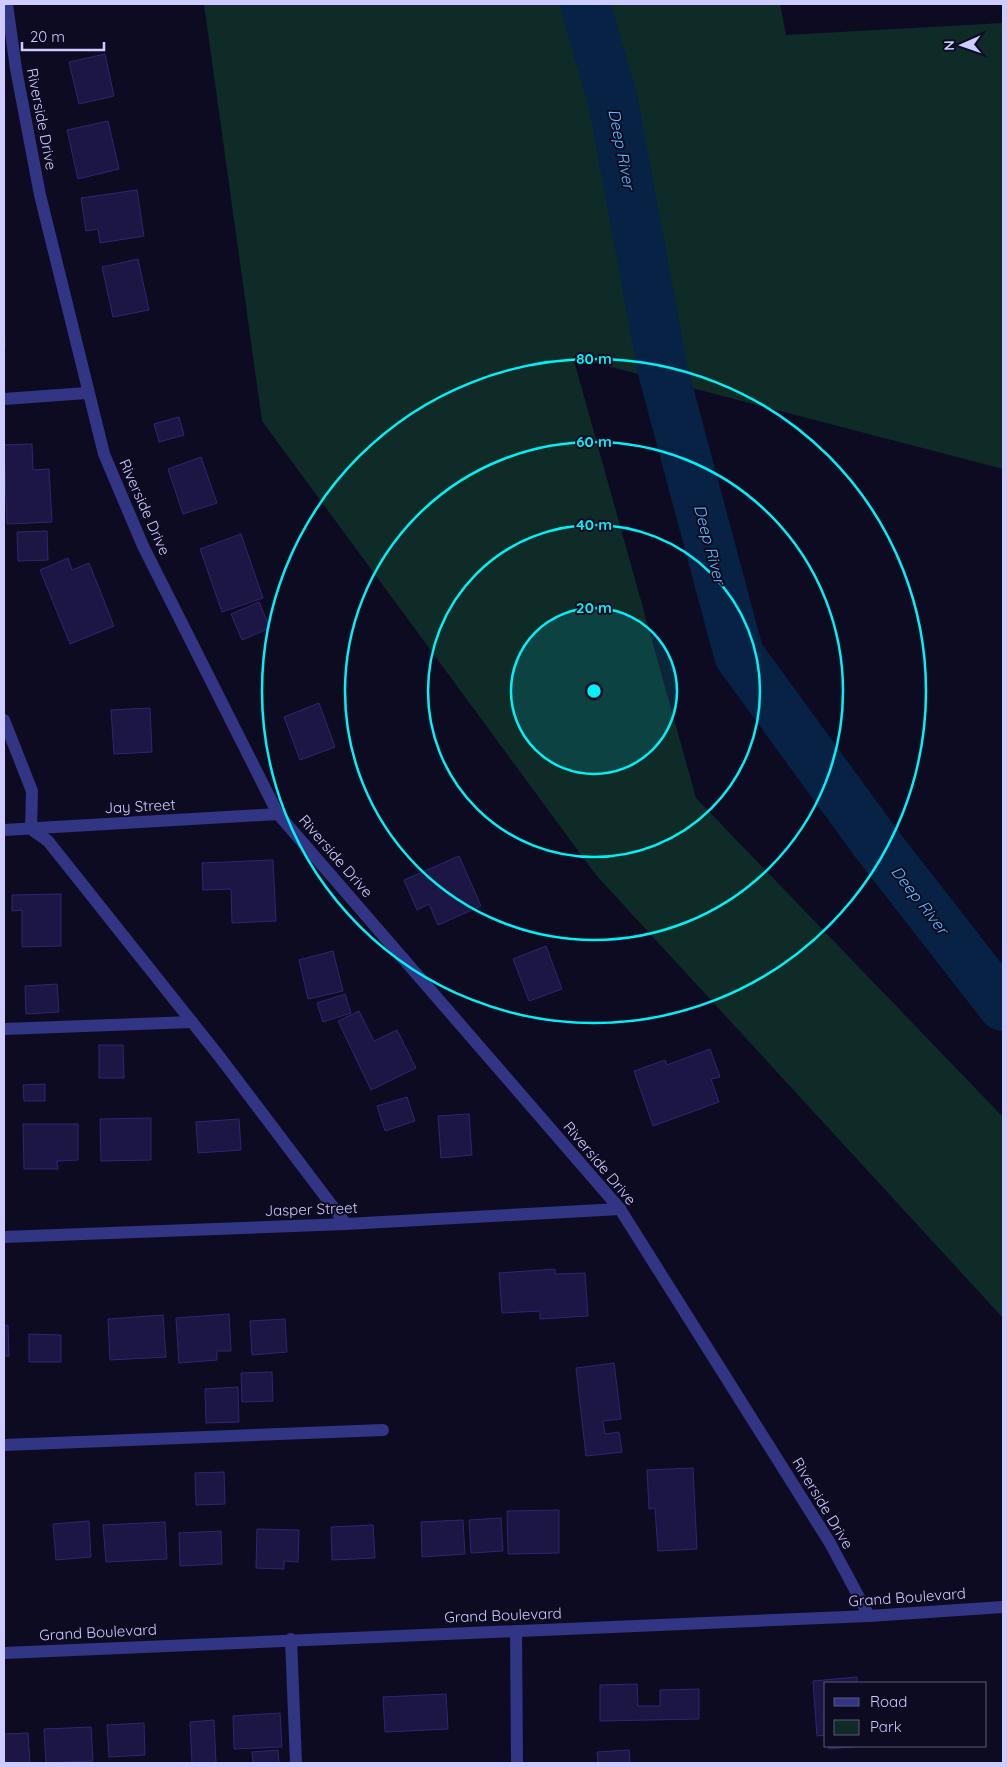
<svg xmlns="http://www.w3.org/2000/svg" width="1007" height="1767" viewBox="0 0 1007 1767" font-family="Quicksand,sans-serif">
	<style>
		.green { fill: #0e2b28 }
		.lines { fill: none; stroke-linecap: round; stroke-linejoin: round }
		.river { stroke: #072244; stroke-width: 50 }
		.building { fill: #1b1643; stroke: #2f2671 }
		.service { stroke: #323584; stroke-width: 12 }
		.minor { stroke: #323584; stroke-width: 12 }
		.tertiary { stroke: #323584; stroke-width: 12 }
		.ring { fill: none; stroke: #00f1f6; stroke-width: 2.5 }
		.labels { text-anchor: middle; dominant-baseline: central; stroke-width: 4; stroke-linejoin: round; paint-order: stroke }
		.street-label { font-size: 15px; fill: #cdcbff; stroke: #0d0b21 }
		.water-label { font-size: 16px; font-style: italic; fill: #59bfff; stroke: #0d0b21 }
		.centre { fill: #00f1f6; stroke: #0d0b21; stroke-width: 2.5 }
		.ring-label { font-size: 15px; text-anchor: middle; font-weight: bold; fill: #00f1f6; stroke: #0d0b21; stroke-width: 4; stroke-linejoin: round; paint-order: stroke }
	</style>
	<rect width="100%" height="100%" fill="#0d0b21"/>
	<!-- green -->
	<polygon class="green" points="204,4 780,4 786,35 1003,23 1003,469 573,357 696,798 1003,1117 1003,1318 596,875 262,421"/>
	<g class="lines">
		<!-- river -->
		<polyline class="river" points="585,4 613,101 663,371 739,655 876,843 1003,1006"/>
	</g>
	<!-- building -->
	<g class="building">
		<polygon points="105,54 114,96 79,104 69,62"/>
		<polygon points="108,121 119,169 78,179 67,130"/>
		<polygon points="137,190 144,236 100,243 98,229 86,231 81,198"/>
		<polygon points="138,259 149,310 113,317 102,267"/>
		<polygon points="4,312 5,348 4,348"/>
		<polygon points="179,417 184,435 159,442 154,424"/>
		<polygon points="32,444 33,470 49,469 52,522 7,524 4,445"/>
		<polygon points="201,457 217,503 183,514 168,469"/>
		<polygon points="47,531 48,560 18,561 17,532"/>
		<polygon points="241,534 263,598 222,612 200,549"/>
		<polygon points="68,558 72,570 89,563 114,626 70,644 40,570"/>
		<polygon points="259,602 270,628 242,640 231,614"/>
		<polygon points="319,703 335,747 300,760 284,717"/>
		<polygon points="150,708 152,752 114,754 111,710"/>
		<polygon points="459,856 481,906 438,925 429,904 417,910 404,880"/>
		<polygon points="273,860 276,921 232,923 231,889 203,890 202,863"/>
		<polygon points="61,894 61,946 22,947 22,910 12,911 12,895"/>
		<polygon points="546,946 562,989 529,1001 513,959"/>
		<polygon points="333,951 343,991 308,999 299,960"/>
		<polygon points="57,984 59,1012 26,1014 25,986"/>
		<polygon points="345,994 351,1013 323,1022 317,1003"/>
		<polygon points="359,1011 374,1041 397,1030 416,1068 371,1090 338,1021"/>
		<polygon points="99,1045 123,1045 124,1078 99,1078"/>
		<polygon points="710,1049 720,1077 711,1079 719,1102 653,1126 634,1071 665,1060 667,1065"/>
		<polygon points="45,1084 45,1101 24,1101 23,1085"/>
		<polygon points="407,1097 415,1121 385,1131 377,1106"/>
		<polygon points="469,1114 472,1155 441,1158 438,1116"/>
		<polygon points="151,1118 151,1160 101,1161 100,1119"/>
		<polygon points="239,1119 241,1150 198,1153 196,1122"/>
		<polygon points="23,1124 78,1124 78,1160 57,1161 58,1169 24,1169"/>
		<polygon points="555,1269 555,1274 585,1273 588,1316 540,1319 540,1311 502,1313 499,1273"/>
		<polygon points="229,1314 231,1351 217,1351 217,1360 179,1363 176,1318"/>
		<polygon points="163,1315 166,1357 110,1360 108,1319"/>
		<polygon points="285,1319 287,1352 252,1355 250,1321"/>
		<polygon points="8,1325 9,1356 4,1356 4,1326"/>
		<polygon points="29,1334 61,1335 61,1362 29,1362"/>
		<polygon points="614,1363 621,1419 603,1421 605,1434 619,1432 622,1452 586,1456 576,1368"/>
		<polygon points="272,1372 273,1401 242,1402 241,1373"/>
		<polygon points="238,1387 239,1422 206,1423 205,1389"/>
		<polygon points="693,1468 697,1549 658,1551 655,1508 649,1509 647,1470"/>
		<polygon points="224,1472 225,1504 196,1505 195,1473"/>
		<polygon points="559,1510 559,1553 508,1554 507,1511"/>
		<polygon points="501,1518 503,1551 471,1553 469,1520"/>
		<polygon points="463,1520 465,1554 422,1557 421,1522"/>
		<polygon points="89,1521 91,1557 56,1560 53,1524"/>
		<polygon points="165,1522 167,1559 106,1562 103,1525"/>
		<polygon points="373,1525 375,1558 332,1560 331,1527"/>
		<polygon points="257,1529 299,1530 298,1562 284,1561 284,1569 256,1568"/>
		<polygon points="221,1531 222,1564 180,1566 179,1533"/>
		<polygon points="857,1677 857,1683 826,1683 826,1735 817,1736 813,1681"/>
		<polygon points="637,1684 638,1706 660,1706 660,1690 699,1689 699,1719 600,1721 600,1685"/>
		<polygon points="446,1694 448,1729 385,1732 383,1697"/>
		<polygon points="280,1713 282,1747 234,1749 233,1716"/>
		<polygon points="214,1720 216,1763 192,1763 190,1722"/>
		<polygon points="144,1723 145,1755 109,1757 107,1725"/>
		<polygon points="91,1727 93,1761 46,1763 44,1729"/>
		<polygon points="28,1733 30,1763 4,1763 4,1734"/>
		<polygon points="829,1746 862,1746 829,1749"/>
		<polygon points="278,1750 279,1763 253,1763 252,1752"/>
		<polygon points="629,1750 630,1763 598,1763 597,1752"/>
	</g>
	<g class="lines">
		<!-- service -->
		<g class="service">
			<polyline points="4,720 32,791 31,829 48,841 219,1056 346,1224"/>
			<polyline points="4,1029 192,1022"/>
			<polyline points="4,1445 383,1430"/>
			<polyline points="291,1639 296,1763"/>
		</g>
		<!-- minor -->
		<g class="minor">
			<polyline points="7,4 16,69 40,195 104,454 143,546 278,814 620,1209 830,1543 869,1616"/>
			<polyline points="4,399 87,393"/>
			<polyline points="4,830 278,814"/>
			<polyline points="4,1237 346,1224 620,1209"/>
			<polyline points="516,1631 517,1763"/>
		</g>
		<!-- tertiary -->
		<polyline class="tertiary" points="4,1653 869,1616 1003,1607"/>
	</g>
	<!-- distance rings -->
	<circle cx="594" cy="691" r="83" fill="#00f1f6" fill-opacity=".12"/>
	<g class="ring">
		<circle cx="594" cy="691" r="83"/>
		<circle cx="594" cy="691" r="166"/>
		<circle cx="594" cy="691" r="249"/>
		<circle cx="594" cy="691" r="332"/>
	</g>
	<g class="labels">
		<!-- street labels -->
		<g class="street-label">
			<text transform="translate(42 119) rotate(79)">Riverside Drive</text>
			<text transform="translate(145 507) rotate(66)">Riverside Drive</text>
			<text transform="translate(140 806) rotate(-3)">Jay Street</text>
			<text transform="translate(336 856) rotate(49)">Riverside Drive</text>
			<text transform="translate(600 1163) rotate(50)">Riverside Drive</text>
			<text transform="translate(311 1209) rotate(-2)">Jasper Street</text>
			<text transform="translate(823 1503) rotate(59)">Riverside Drive</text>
			<text transform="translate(907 1597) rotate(-4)">Grand Boulevard</text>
			<text transform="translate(503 1615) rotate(-2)">Grand Boulevard</text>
			<text transform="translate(98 1632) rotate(-3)">Grand Boulevard</text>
		</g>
		<!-- water labels -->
		<g class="water-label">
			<text transform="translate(622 149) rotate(79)">Deep River</text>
			<text transform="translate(710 544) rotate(75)">Deep River</text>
			<text transform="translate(920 900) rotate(52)">Deep River</text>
		</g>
	</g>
	<circle cx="594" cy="691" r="8" class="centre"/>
	<g class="ring-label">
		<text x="594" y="364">80 m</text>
		<text x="594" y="447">60 m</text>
		<text x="594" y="530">40 m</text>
		<text x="594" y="613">20 m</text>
	</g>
	<!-- border -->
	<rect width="1007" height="1767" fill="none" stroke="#cdcbff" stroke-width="10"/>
	<!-- legend -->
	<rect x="824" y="1682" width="162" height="65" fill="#0d0b21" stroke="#5a587a"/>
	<rect x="834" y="1698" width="25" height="8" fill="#323584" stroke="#5a587a"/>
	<text x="870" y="1707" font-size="15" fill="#cdcbff">Road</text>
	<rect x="834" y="1720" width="25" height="15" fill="#0e2b28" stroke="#5a587a"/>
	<text x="870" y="1732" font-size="15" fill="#cdcbff">Park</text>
	<!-- north arrow -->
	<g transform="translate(962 45) rotate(268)" stroke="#0d0b21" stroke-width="4" paint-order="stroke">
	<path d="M0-4L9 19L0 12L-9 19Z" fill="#cdcbff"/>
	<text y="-8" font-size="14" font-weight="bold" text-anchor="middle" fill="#cdcbff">N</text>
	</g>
	<!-- scale -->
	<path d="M22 42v8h82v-8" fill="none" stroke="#cdcbff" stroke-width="2.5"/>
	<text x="30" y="42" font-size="15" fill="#cdcbff" stroke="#0d0b21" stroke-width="4" paint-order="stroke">20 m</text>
</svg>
